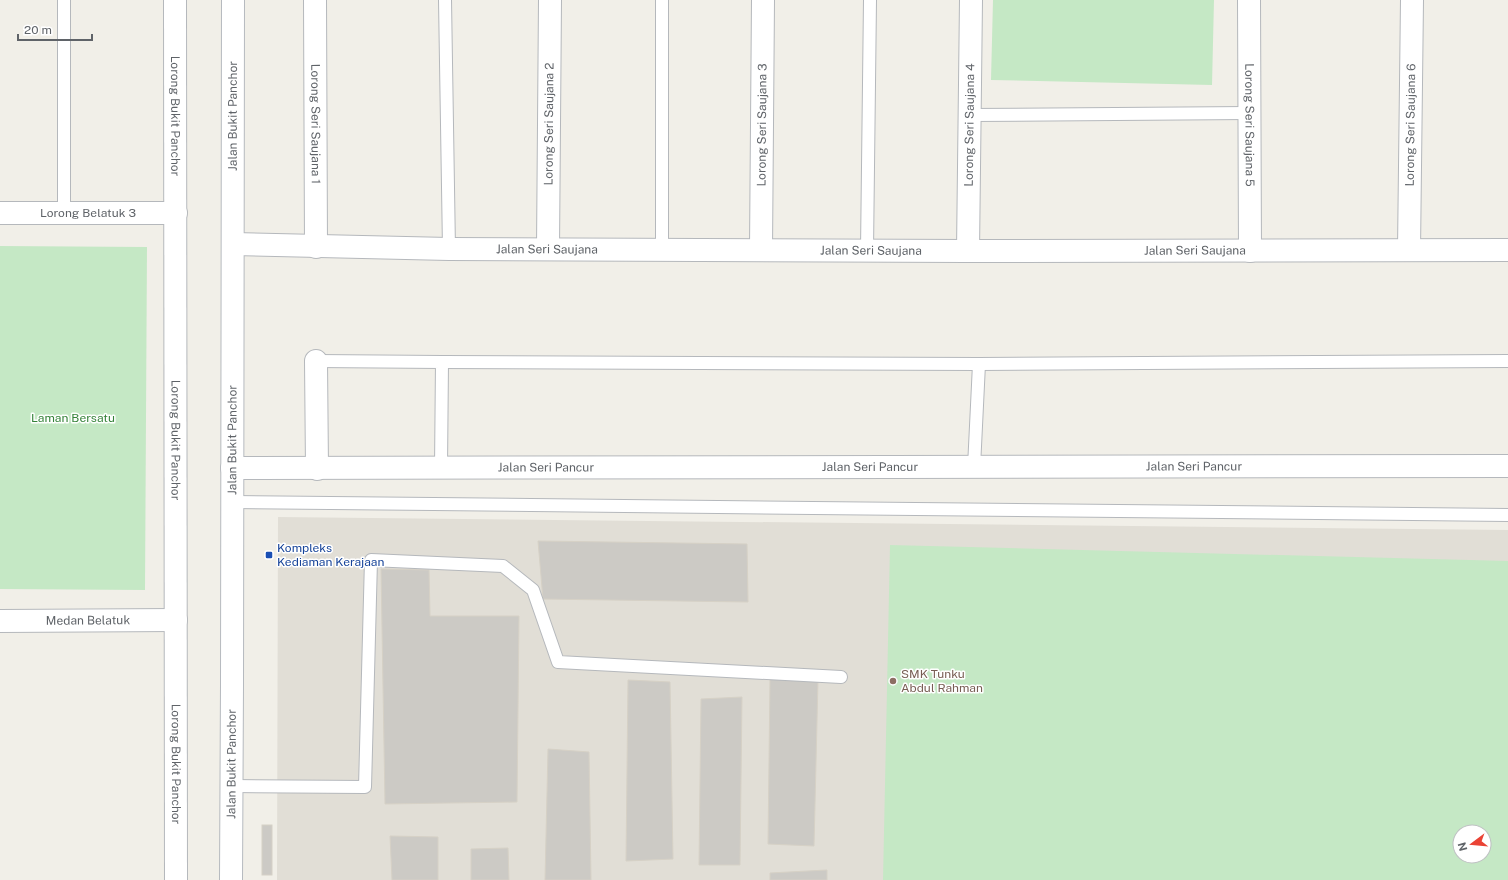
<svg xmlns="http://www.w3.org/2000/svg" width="1508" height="880" viewBox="0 0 1508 880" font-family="'Public Sans',sans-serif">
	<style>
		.education { fill: #e1ded6; fill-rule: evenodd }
		.green { fill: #c5e8c5; fill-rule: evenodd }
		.building { fill: #cccac5; stroke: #d6d1c6 }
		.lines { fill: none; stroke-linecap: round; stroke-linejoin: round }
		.service-casing { stroke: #b5b8bc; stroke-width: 14 }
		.minor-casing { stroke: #b5b8bc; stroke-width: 24 }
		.secondary-casing { stroke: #b6babf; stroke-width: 24 }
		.service { stroke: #fff; stroke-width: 12 }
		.minor { stroke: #fff; stroke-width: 22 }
		.secondary { stroke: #fff; stroke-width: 22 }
		.transit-dot { fill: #1a4fb4; stroke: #fff; stroke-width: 1.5 }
		.education-dot { fill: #8d6e63; stroke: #fff; stroke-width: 1.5 }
		.labels { text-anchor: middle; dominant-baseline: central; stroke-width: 3; stroke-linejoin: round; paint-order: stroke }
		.street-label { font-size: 12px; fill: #5f6368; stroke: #fff }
		.park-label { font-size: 12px; fill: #348238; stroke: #fff }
		.transit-label { font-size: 12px; fill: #164399; stroke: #fff; text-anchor: start }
		.education-label { font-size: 12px; fill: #785e54; stroke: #fff; text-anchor: start }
	</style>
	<rect width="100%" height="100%" fill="#f1efe8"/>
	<!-- education -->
	<path class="education" d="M278 517 1508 530V880H277ZM1460 832H1484V856H1460Z"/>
	<!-- green -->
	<g class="green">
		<polygon points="993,0 1214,0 1212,85 991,80"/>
		<polygon points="0,246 147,247 145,590 0,589"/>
		<path d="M890 545 1508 561V880H883ZM1460 832H1484V856H1460Z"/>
	</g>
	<!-- building -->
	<g class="building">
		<polygon points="538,541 747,544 748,602 543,599"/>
		<polygon points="381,569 429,570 430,616 519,616 517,802 385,804"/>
		<polygon points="770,679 818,680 814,846 768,844"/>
		<polygon points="628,680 670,682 673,859 626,861"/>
		<polygon points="742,697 740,865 699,865 701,699"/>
		<polygon points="548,749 589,752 591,880 545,880"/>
		<rect x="262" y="825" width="10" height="50"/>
		<polygon points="390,836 438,837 438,880 392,880"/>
		<polygon points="508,848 509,880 471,880 471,849"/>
		<polygon points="827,870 827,880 770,880 770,873"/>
	</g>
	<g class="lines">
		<!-- service casing -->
		<g class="service-casing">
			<g id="service">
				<polyline points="64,0 64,213"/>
				<polyline points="445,0 449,249"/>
				<polyline points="970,115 1249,113"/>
				<polyline points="662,249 662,0"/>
				<polyline points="867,250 870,0"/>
				<polyline points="316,361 442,362 441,468"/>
				<polyline points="442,362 979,364 1508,361"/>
				<polyline points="974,467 979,364"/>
				<polyline points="233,502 1508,515"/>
				<polyline points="232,786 365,787 371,560 503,566 533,590 558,662 841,677"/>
			</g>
		</g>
		<!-- minor casing -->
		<g class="minor-casing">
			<g id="minor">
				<path id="s1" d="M175 0 176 880"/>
				<path id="s2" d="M315 0 316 247"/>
				<path id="s3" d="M1249 0 1250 251"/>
				<path id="s4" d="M0 213H176"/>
				<path id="s5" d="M233 244 449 249 968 251 1508 250"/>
				<path id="s6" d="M548 248 550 0"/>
				<path id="s7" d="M761 249 763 0"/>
				<path id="s8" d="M1409 250 1412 0"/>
				<path id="s9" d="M968 251 971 0"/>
				<polyline points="316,361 317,469"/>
				<path id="s10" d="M232 468 1508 466"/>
				<path id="s11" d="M0 621 176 620"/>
			</g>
		</g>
		<!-- secondary casing -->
		<g class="secondary-casing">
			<g id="secondary">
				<path id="s12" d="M231 880 232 685 233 0"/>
			</g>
		</g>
		<!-- service -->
		<use href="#service" class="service"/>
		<!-- minor -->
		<use href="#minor" class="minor"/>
		<!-- secondary -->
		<use href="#secondary" class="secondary"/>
	</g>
	<!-- markers -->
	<rect class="transit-dot" x="265" y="551" width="8" height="8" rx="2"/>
	<circle class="education-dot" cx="893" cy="681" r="4"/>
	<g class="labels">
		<!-- street labels -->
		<g class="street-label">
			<text stroke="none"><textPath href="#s1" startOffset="116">Lorong Bukit Panchor</textPath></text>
			<text stroke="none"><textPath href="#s12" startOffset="764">Jalan Bukit Panchor</textPath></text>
			<text stroke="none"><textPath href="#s2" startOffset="124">Lorong Seri Saujana 1</textPath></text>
			<text stroke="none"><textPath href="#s6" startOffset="124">Lorong Seri Saujana 2</textPath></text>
			<text stroke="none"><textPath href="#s7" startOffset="124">Lorong Seri Saujana 3</textPath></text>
			<text stroke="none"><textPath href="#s9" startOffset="126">Lorong Seri Saujana 4</textPath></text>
			<text stroke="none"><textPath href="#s3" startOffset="125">Lorong Seri Saujana 5</textPath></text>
			<text stroke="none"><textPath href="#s8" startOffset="125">Lorong Seri Saujana 6</textPath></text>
			<text stroke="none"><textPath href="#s4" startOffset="88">Lorong Belatuk 3</textPath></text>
			<text stroke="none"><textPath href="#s5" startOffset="314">Jalan Seri Saujana</textPath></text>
			<text stroke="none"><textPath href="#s5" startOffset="638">Jalan Seri Saujana</textPath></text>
			<text stroke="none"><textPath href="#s5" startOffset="962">Jalan Seri Saujana</textPath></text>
			<text stroke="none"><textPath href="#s1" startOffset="440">Lorong Bukit Panchor</textPath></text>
			<text stroke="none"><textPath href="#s12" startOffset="440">Jalan Bukit Panchor</textPath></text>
			<text stroke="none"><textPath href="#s10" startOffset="638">Jalan Seri Pancur</textPath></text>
			<text stroke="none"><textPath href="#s10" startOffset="962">Jalan Seri Pancur</textPath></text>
			<text stroke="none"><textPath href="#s10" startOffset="314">Jalan Seri Pancur</textPath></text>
			<text stroke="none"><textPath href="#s11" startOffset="88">Medan Belatuk</textPath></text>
			<text stroke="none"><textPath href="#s1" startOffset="764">Lorong Bukit Panchor</textPath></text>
			<text stroke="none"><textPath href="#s12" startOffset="116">Jalan Bukit Panchor</textPath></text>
		</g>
		<!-- park labels -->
		<g class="park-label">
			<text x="73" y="418">Laman Bersatu</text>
		</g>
		<!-- transit labels -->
		<g class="transit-label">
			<text x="277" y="548">Kompleks<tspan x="277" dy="14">Kediaman Kerajaan</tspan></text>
		</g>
		<!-- education labels -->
		<g class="education-label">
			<text x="901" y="674">SMK Tunku<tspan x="901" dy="14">Abdul Rahman</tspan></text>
		</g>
	</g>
	<!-- north arrow -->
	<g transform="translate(1472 844) rotate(254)"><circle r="19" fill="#ffffff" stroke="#bfc1c3"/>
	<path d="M0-3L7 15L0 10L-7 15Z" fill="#ea4335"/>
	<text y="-6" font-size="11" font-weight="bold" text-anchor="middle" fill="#5f6368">N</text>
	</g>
	<!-- scale -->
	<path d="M18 34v6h74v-6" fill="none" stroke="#5f6368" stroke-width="2"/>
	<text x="24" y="34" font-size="12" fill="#5f6368" stroke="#ffffff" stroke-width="3" paint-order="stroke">20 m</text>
</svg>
